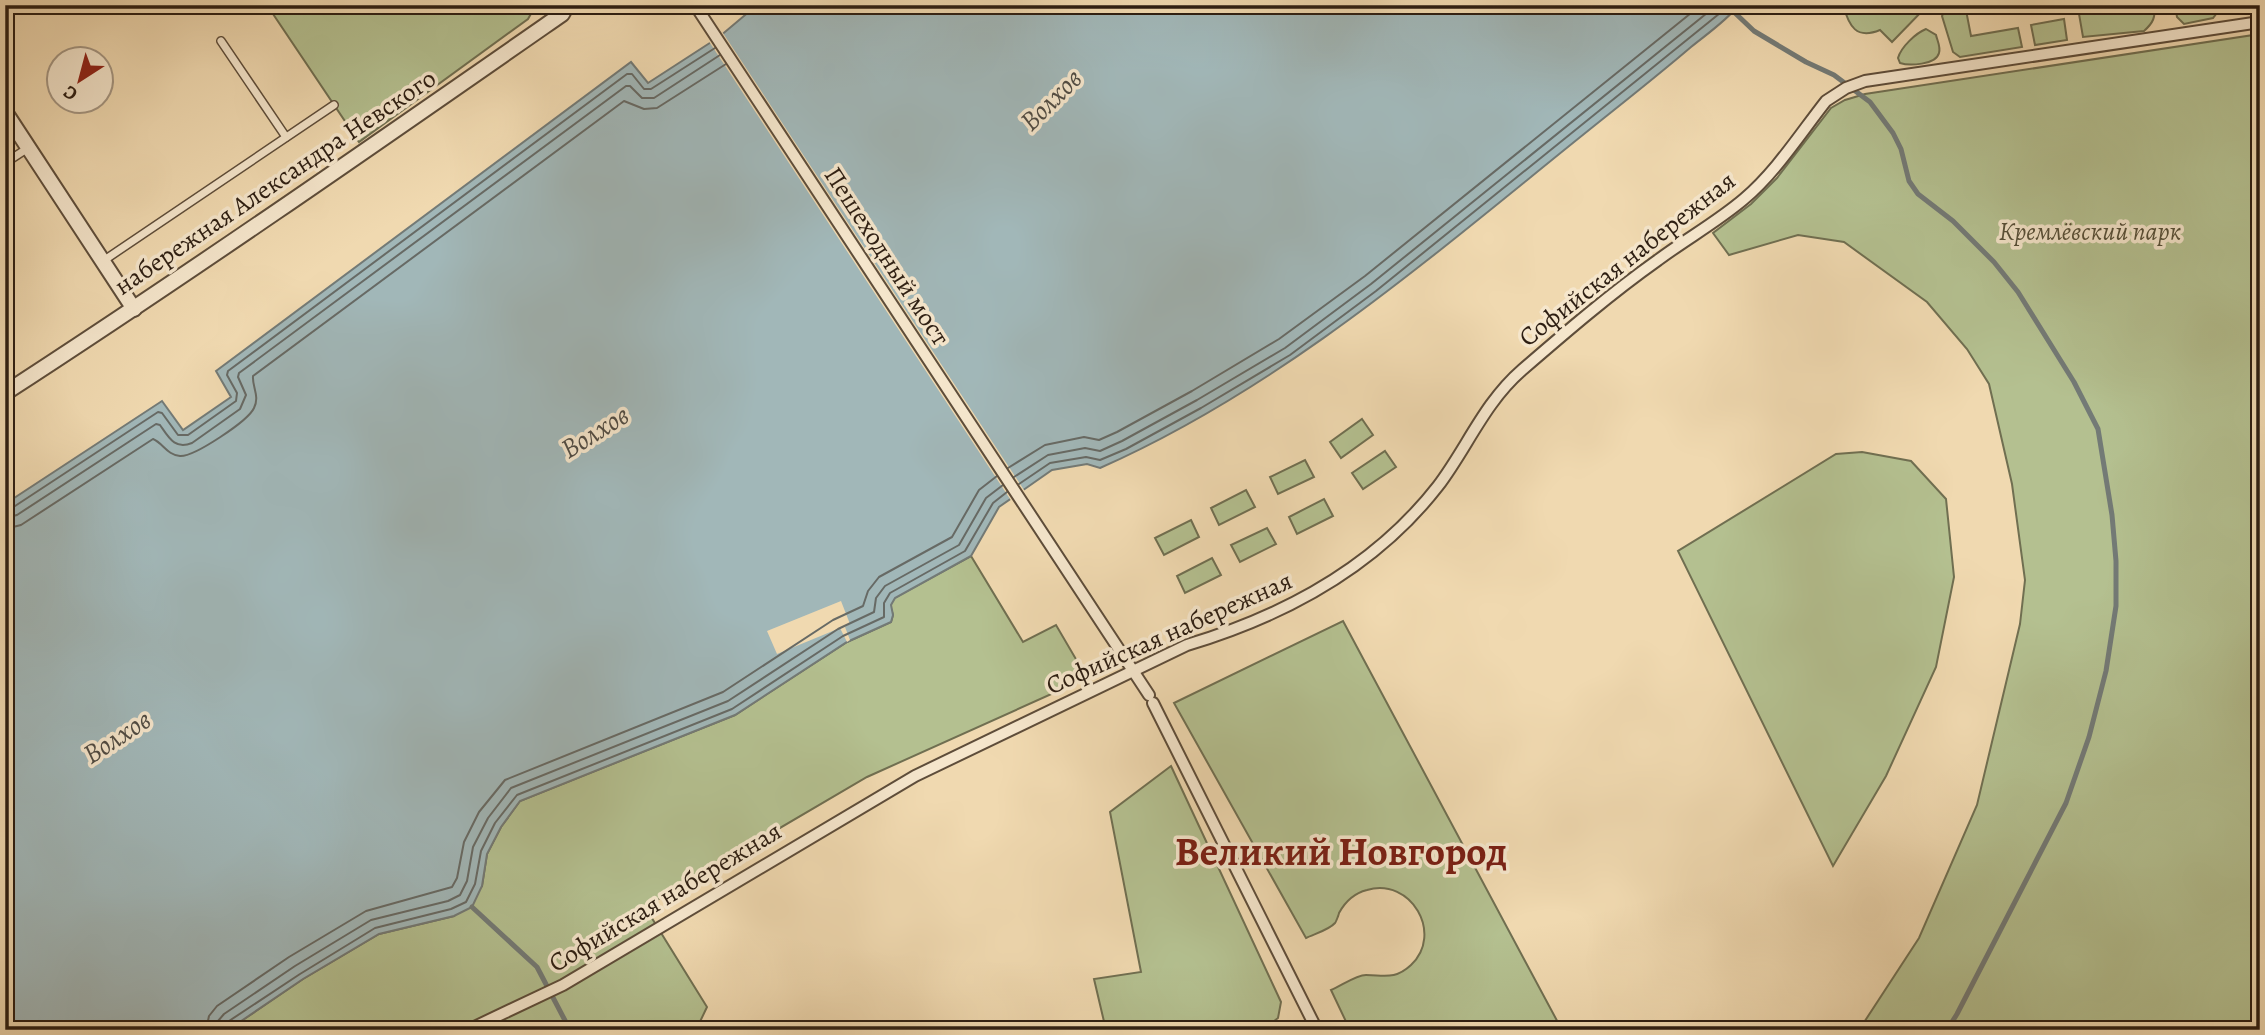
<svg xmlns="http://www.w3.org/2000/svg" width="2265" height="1035" viewBox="0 0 2265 1035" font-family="Alegreya,serif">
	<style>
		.green { fill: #b4c090; stroke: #706f51; stroke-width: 2 }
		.water { fill: #a1b7b8; stroke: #737a76; stroke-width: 2 }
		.pier { fill: #f0d9b0 }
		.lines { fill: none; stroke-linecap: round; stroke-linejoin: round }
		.shore { stroke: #676a65; stroke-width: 2 }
		.stream { stroke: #737a76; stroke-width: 5 }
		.service-casing { stroke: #5e4d3a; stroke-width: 10 }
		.pedestrian-casing { stroke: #5e4d3a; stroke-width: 14 }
		.minor-casing { stroke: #5e4d3a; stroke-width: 18 }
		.service { stroke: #f5e6cc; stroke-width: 7 }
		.pedestrian { stroke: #f5e6cc; stroke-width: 10 }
		.minor { stroke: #f5e6cc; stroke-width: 14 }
		.labels { text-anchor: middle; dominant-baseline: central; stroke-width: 7; stroke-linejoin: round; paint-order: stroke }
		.street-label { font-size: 26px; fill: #2d1e12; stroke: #f5e6cc }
		.park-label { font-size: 26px; font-style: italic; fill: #564f38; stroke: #f5e6cc }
		.water-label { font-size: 28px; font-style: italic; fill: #504c44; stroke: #f5e6cc }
		.town-label { font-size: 40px; font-weight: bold; fill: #7a1f14; stroke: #f5e6cc }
	</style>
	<rect width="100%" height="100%" fill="#f0d9b0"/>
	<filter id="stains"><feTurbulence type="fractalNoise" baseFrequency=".00286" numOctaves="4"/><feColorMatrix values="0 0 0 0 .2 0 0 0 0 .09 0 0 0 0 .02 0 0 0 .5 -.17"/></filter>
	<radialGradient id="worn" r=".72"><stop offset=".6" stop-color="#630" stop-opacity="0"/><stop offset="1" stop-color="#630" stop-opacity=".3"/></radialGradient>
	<!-- green -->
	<g class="green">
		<polygon points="267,5 536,5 528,19 359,142"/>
		<path d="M1843 5H1928L1892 42 1880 30C1856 40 1849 26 1843 5Z"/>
		<polygon points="1947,5 1965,5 1971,36 2018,28 2022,47 1960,57 1953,52 1942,16"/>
		<path d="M2089 5H2154C2156 17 2153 23 2144 31L2083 37 2079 14 2090 10Z"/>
		<polygon points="2175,5 2223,5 2213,18 2184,24 2177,17"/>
		<polygon points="2064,19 2067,40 2035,45 2031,25"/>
		<path d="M1926 29 1936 35C1937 40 1941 47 1939 53 1936 65 1909 66 1900 63L1898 58C1901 47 1916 33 1926 29Z"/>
		<polygon points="2260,34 2260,1030 1859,1030 1919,938 1977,805 2020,624 2025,580 2012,484 1989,384 1967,349 1927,302 1844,242 1798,235 1729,255 1713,233 1751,204 1777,178 1831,108 1845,100 1865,94"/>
		<polygon points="1362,419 1373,435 1341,458 1330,442"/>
		<polygon points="1385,451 1396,467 1363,489 1352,473"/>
		<polygon points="1862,452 1911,461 1946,499 1954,577 1936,667 1886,776 1833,866 1678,551 1836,454"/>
		<polygon points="1305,460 1314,477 1278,494 1270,477"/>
		<polygon points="1246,490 1255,507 1219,525 1211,508"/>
		<polygon points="1324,499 1333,516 1297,534 1289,517"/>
		<polygon points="1191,520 1199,537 1164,555 1155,538"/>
		<polygon points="1267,528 1276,544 1240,562 1231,545"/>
		<polygon points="971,556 1023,642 1056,625 1087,678 867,777 645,907 707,1007 696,1030 228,1030 303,979 379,934 454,916 482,886 487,854 501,827 520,801 735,715 847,642 891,622 893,615 890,605 894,598"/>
		<polygon points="1212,558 1221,575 1185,593 1177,576"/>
		<path d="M1343 621 1562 1030H1350L1331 990C1341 986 1356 975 1366 975 1384 975 1395 980 1411 965 1444 934 1411 877 1367 890 1355 893 1345 902 1339 913 1339 914 1336 922 1335 923 1329 930 1314 934 1306 938L1174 703Z"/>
		<polygon points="1171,766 1281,1002 1278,1018 1269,1025 1252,1030 1106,1030 1094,979 1141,972 1110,812"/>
	</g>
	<!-- water -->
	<path class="water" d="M757 5H1739C1726 21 1707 34 1691 47 1656 77 1620 105 1584 134 1431 257 1281 388 1100 468L1087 464 1052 470 999 507 971 556 895 598 891 605 893 615 891 622 847 642 735 715 520 801 501 827 487 854 482 886 472 907 454 916 379 934 303 979 228 1030H5V504L162 401 183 430 231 397 216 371 631 62 648 83 719 37Z"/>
	<!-- pier -->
	<g class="pier">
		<polygon points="721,30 1026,493 1012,502 708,40"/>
		<polygon points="841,601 850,624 845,627 850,640 847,642 840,628 777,654 767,631"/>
	</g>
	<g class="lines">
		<!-- shore -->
		<g class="shore">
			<polyline points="1008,468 1045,445 1084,437 1099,440 1117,432 1192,391 1279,339 1365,276 1701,5"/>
			<polyline points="1014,477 1048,455 1085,448 1100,451 1122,441 1197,400 1285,348 1371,284 1717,5"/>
			<polyline points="1019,484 1050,463 1086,457 1100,460 1126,449 1201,408 1290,355 1376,291 1730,5"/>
			<polyline points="5,509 12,508 158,412 162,413 178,435 188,435 236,401 237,393 227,375 228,371 627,74 632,74 644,89 651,89 715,48"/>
			<path d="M5 518 17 515 156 424 160 425C169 438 175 450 192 443L240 409 246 395 238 377 239 373 626 86H630L642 98H654L720 55"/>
			<path d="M5 529 21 525 153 439C163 443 167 455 180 456 194 457 248 421 254 408 260 396 252 387 253 376L624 101 644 109 657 108 726 64"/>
			<polyline points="206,1030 209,1016 217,1006 289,957 366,911 452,887 457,878 464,842 479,812 505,780 723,692 833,620 863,606 868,591 879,577 952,537 979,490 997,476"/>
			<polyline points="217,1030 218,1021 224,1014 295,966 371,920 448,901 460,895 467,881 473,847 488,818 511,788 728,701 838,629 874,612 876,598 885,586 959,545 986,498 1003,485"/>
			<polyline points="226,1030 229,1021 300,974 375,928 451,909 466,902 475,884 481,851 495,823 517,795 732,709 843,636 884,617 884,603 890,593 965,551 993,503 1007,492"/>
		</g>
		<!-- stream -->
		<g class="stream">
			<polyline points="1734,12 1754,31 1806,62 1834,75 1870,102 1893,133 1901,149 1909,181 1918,194 1953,221 1994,262 2018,292 2074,382 2098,429 2112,515 2116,561 2116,606 2106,671 2089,737 2066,803 1957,1014 1947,1030"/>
			<polyline points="472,907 537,967 570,1030"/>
		</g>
		<!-- service casing -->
		<g class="service-casing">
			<g id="service">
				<polyline points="221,41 286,137"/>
				<polyline points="5,163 28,148"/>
				<polyline points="103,261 334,105"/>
			</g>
		</g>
		<!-- pedestrian casing -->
		<g class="pedestrian-casing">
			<g id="pedestrian">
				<polyline points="695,5 1149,695"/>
				<polyline points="1153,703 1317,1030"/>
				<path d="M468 1030 563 985 915 776 1187 645C1284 616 1375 567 1438 486 1467 448 1484 403 1522 370 1566 332 1610 294 1658 260 1686 239 1717 222 1744 199 1776 172 1800 134 1826 101L1846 88 1865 81 2260 22"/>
			</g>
		</g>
		<!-- minor casing -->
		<g class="minor-casing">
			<g id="minor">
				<polyline points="5,112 134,309"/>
				<path d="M5 393C193 271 378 142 562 14L567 5"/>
			</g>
		</g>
		<!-- service -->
		<use href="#service" class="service"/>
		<!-- pedestrian -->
		<use href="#pedestrian" class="pedestrian"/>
		<!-- minor -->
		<use href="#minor" class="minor"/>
	</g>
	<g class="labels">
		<!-- street labels -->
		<g class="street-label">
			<text transform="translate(275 182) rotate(-34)">набережная Александра Невского</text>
			<text transform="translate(887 256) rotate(57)">Пешеходный мост</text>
			<text transform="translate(1627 259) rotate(-38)">Софийская набережная</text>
			<text transform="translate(1169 633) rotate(-24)">Софийская набережная</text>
			<text transform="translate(665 897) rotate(-31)">Софийская набережная</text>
		</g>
		<!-- park labels -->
		<g class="park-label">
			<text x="2090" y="231">Кремлёвский парк</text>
		</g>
		<!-- water labels -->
		<g class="water-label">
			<text transform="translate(1051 100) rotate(-45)">Волхов</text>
			<text transform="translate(595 432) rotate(-32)">Волхов</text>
			<text transform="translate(117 737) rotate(-33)">Волхов</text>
		</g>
		<!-- town labels -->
		<g class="town-label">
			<text x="1341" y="851">Великий Новгород</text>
		</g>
	</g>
	<!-- margin -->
	<rect width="2265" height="1035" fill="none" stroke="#f0d9b0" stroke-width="28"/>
	<rect x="7" y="7" width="2251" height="1021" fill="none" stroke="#2d1e12" stroke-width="3.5"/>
	<rect x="14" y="14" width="2237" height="1007" fill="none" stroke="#2d1e12" stroke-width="2"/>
	<!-- north arrow -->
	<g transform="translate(80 80) rotate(216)"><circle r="33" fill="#f5e6cc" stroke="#a59682" stroke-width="2"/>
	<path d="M0-5L12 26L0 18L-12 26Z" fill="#8f2418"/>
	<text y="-10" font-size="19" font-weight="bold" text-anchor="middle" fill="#2d1e12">С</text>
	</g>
	<rect width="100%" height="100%" filter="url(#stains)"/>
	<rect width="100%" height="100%" fill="url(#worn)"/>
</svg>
